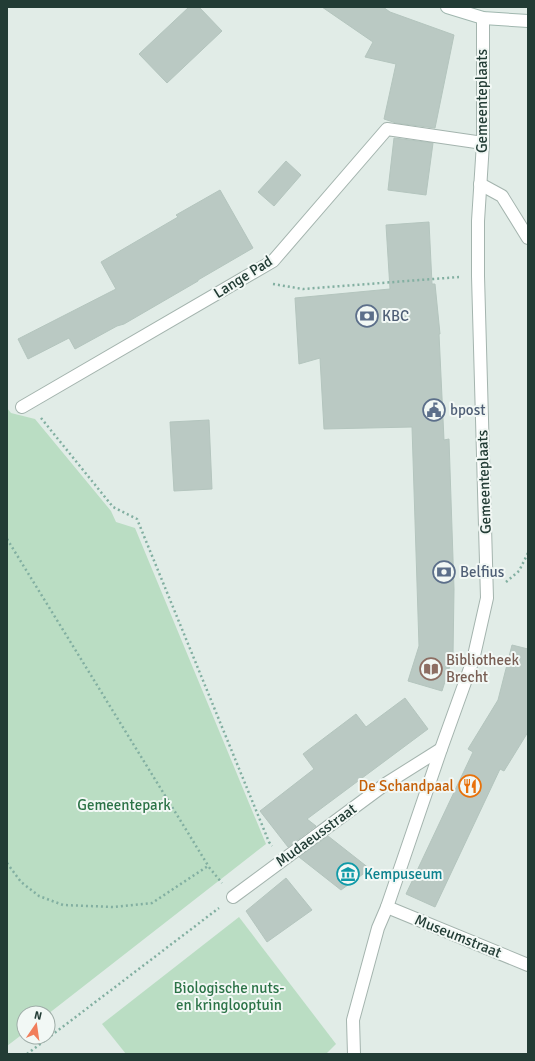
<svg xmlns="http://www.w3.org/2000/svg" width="535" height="1061" viewBox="0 0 535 1061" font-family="Signika,sans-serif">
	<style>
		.green { fill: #baddc3 }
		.building { fill: #bac9c3; stroke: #b4c5be }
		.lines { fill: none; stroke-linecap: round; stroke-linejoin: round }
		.street-casing { stroke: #a4b4ae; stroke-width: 14 }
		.secondary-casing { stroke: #a0b7af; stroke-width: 14 }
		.path { stroke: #82afa1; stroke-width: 2.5; stroke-dasharray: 2 3; stroke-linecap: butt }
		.street { stroke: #fff; stroke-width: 12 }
		.secondary { stroke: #fff; stroke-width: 12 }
		.labels { text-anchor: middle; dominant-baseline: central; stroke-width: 4; stroke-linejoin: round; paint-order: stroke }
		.street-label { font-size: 15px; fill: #223c35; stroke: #f2f8f5 }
		.service-label { font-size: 15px; fill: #4e5e75; stroke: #f2f8f5; text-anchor: start }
		.education-label { font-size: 15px; fill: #785e54; stroke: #f2f8f5; text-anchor: start }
		.food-label { font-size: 15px; fill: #c56008; stroke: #f2f8f5; text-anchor: end }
		.park-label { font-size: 15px; fill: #2c7347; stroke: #f2f8f5 }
		.culture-label { font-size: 15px; fill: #0d838f; stroke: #f2f8f5; text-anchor: start }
	</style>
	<rect width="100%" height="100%" fill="#e1ece7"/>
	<!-- green -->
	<g class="green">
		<polygon points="7,408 11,413 35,419 111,511 116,522 135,528 266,844 48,1014 24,1013 24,1033 7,1046"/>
		<polygon points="239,917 336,1044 326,1054 126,1054 102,1024"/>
	</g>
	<!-- building -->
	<g class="building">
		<polygon points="189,7 199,7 222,31 167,83 139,54"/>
		<polygon points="322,7 383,7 390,12 454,35 435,128 396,123 384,119 396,64 365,57 373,42"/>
		<polygon points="394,138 433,143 426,195 388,190"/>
		<polygon points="286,161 301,175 274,206 258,192"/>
		<polygon points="220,190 253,248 198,280 198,281 124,324 117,326 75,349 69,338 28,359 18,339 116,289 101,262 178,217 176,215"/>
		<polygon points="429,222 432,284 435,284 440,334 439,334 444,440 449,439 454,589 453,656 442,691 408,681 419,646 412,427 324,429 320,358 299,364 295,298 390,289 386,225"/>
		<polygon points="209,420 212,489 174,491 170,422"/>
		<polygon points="512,645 528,649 528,732 504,771 500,769 435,907 406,894 473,752 468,749 498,700"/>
		<polygon points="405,698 428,729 307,819 316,826 288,847 260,811 314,769 303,754 356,714 366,727"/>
		<polygon points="328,836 370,869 341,890 299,857"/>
		<polygon points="286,878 312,910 267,942 246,911"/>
	</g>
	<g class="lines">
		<!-- street casing -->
		<g class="street-casing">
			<g id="street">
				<polyline points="480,184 502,196 528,238"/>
				<polyline points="22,407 273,261 387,129 483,143"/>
				<polyline points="233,897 387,783 441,749"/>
				<polyline points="387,907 528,965"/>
				<polyline points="354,1054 353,1020 378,928 387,907 441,749 473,660 487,598 478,276 478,221 483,143 483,18"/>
			</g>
		</g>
		<!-- secondary casing -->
		<g class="secondary-casing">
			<polyline id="secondary" points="447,7 483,18 528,21"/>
		</g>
		<!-- path -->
		<g class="path">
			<polyline points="273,284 303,289 459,277"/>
			<polyline points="41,418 113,507 137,519 269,842 272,846"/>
			<polyline points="7,539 209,867"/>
			<polyline points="506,582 519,571 528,553"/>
			<polyline points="7,863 21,882 39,896 63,905 114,907 152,903 208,866 222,883"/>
			<polyline points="27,1054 219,908"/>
		</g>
		<!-- street -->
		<use href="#street" class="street"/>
		<!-- secondary -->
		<use href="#secondary" class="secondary"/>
	</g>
	<!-- icons -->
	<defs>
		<g id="bank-ring" transform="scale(1.15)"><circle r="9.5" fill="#f2f8f5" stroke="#5c6f8a" stroke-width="1.5"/><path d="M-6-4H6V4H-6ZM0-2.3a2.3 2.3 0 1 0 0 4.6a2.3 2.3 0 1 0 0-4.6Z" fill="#5c6f8a"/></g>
		<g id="civic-ring" transform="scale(1.15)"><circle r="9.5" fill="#f2f8f5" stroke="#5c6f8a" stroke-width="1.5"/><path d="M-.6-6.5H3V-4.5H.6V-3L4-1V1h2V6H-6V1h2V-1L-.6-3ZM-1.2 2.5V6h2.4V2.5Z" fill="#5c6f8a"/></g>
		<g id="library-ring" transform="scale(1.15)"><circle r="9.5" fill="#f2f8f5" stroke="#8d6e63" stroke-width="1.5"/><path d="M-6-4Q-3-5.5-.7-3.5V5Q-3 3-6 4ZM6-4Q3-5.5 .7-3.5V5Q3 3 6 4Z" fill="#8d6e63"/></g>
		<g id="restaurant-ring" transform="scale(1.15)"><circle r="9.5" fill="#f2f8f5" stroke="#e8710a" stroke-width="1.5"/><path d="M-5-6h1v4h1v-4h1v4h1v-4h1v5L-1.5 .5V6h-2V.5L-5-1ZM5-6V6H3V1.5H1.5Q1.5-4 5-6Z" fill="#e8710a"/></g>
		<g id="museum-ring" transform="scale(1.15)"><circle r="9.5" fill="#f2f8f5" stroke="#0f9aa8" stroke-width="1.5"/><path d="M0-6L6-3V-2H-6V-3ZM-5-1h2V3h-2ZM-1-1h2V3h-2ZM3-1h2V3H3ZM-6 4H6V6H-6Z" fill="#0f9aa8"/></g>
	</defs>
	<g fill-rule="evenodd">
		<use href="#bank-ring" x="367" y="316"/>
		<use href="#civic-ring" x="434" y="410"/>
		<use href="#bank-ring" x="444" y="572"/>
		<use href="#library-ring" x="431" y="669"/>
		<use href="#restaurant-ring" x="470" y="786"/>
		<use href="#museum-ring" x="348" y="874"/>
	</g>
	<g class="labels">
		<!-- street labels -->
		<g class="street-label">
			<text transform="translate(482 101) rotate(-90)">Gemeenteplaats</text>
			<text transform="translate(243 277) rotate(-32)">Lange Pad</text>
			<text transform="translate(484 482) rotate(-92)">Gemeenteplaats</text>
			<text transform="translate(316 835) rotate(-36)">Mudaeusstraat</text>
			<text transform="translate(458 936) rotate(22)">Museumstraat</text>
		</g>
		<!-- service labels -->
		<g class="service-label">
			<text x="382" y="316">KBC</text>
			<text x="450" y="410">bpost</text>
			<text x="460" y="572">Belfius</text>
		</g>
		<!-- education labels -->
		<g class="education-label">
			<text x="446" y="660">Bibliotheek<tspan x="446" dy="17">Brecht</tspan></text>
		</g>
		<!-- food labels -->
		<g class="food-label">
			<text x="454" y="786">De Schandpaal</text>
		</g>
		<!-- park labels -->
		<g class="park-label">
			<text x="124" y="805">Gemeentepark</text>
			<text x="229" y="988">Biologische nuts-<tspan x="229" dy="17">en kringlooptuin</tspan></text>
		</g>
		<!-- culture labels -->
		<g class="culture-label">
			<text x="364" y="874">Kempuseum</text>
		</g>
	</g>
	<!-- border -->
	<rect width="535" height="1061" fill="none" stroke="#223c35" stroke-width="16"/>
	<!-- north arrow -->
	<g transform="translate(36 1025) rotate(13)"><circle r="19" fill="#f2f8f5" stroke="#9fada8"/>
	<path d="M0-3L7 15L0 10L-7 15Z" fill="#f17e5b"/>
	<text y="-6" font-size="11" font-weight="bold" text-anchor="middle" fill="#223c35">N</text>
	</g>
</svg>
